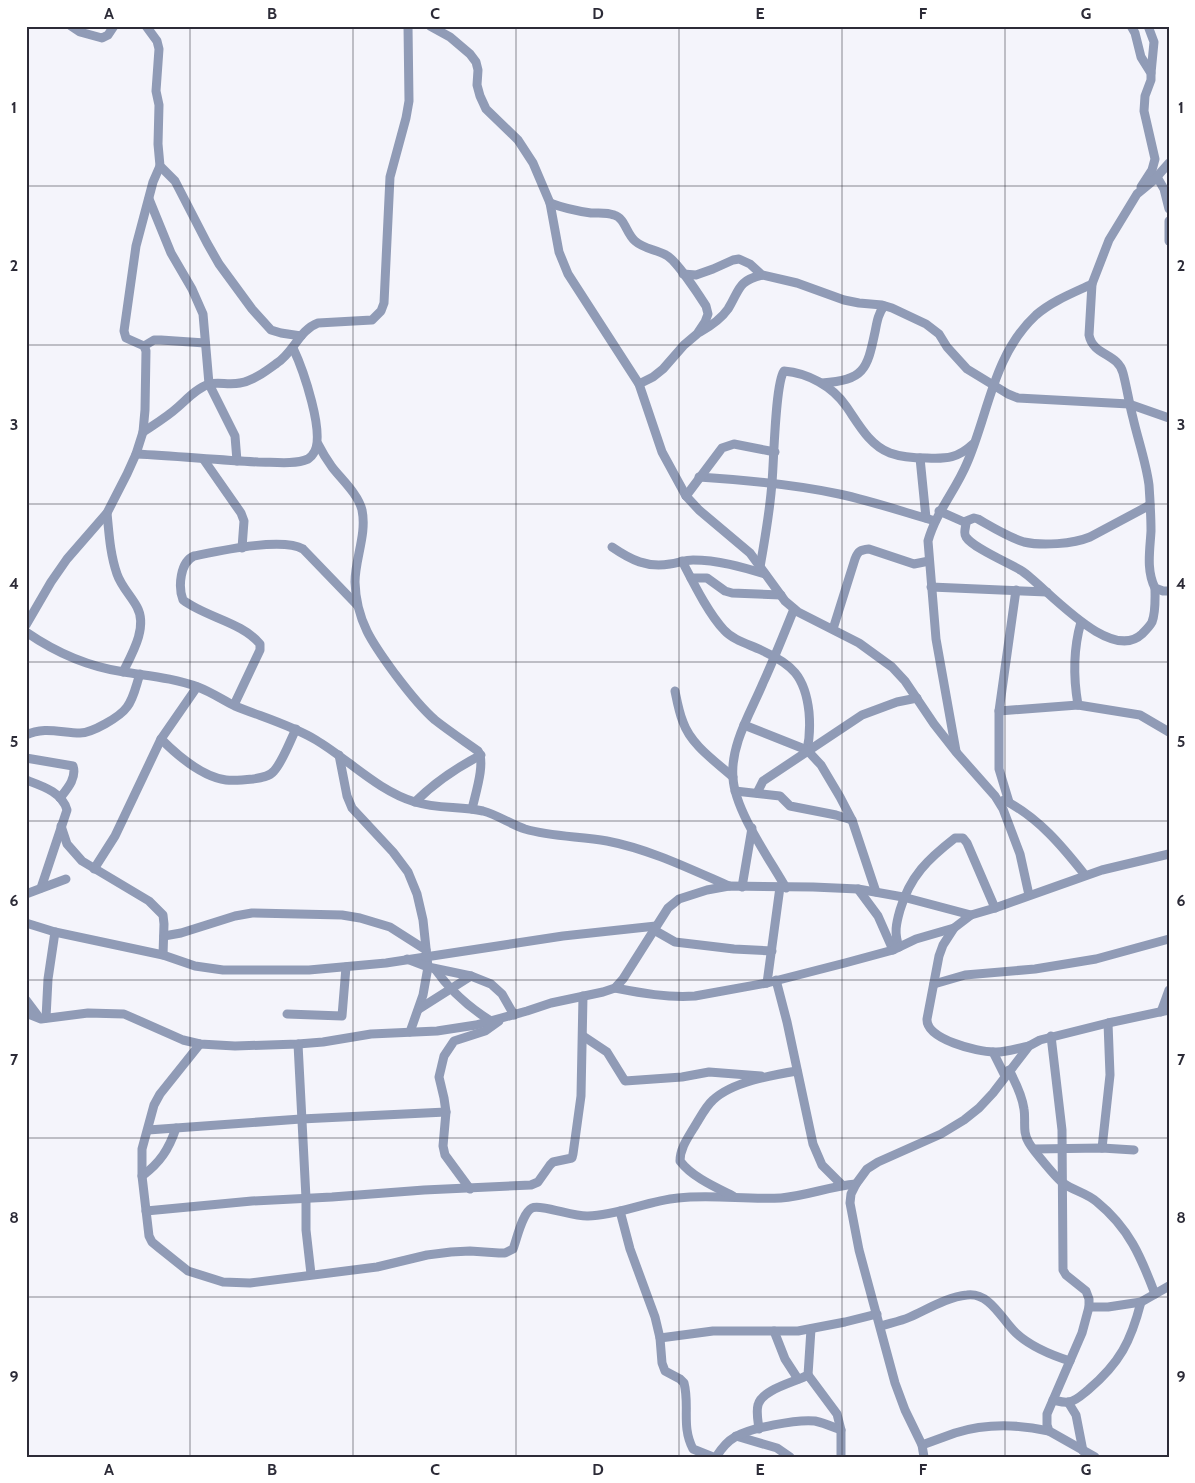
<svg xmlns="http://www.w3.org/2000/svg" width="1195" height="1483" viewBox="0 0 1195 1483" font-family="Cabin,sans-serif">
	<style>
		.lines { fill: none; stroke-linecap: round; stroke-linejoin: round }
		.minor { stroke: #909bb6; stroke-width: 9 }
		.grid { fill: none; stroke: #2c2b37; stroke-width: 1; stroke-opacity: 0.55 }
		.neatline { fill: none; stroke: #2c2b37; stroke-width: 2 }
		.grid-label { font-size: 16px; text-anchor: middle; font-weight: bold; fill: #2c2b37 }
	</style>
	<rect width="100%" height="100%" fill="#f4f4fb"/>
	<g class="lines">
		<!-- minor -->
		<g class="minor">
			<polyline points="71,26 80,32 102,38 108,35 114,26"/>
			<polyline points="146,26 157,41 159,49 156,91 159,105 158,144 160,166 175,181 207,243 219,264 252,309 271,330 281,333 301,336"/>
			<polyline points="430,26 450,37 470,54 476,62 478,70 477,85 480,96 486,109 518,140 533,163 550,203 559,252 568,274 639,384 662,452 686,496 699,510 750,553 785,601 798,612 859,643 892,667 905,681 934,724 956,752 995,796 1003,809 1020,854 1029,895"/>
			<polyline points="1131,26 1135,33 1141,57 1151,73 1151,80 1145,96 1144,111 1155,159 1152,170 1141,187"/>
			<polyline points="1148,26 1154,42 1151,73"/>
			<path d="M1169 163 1154 180 1137 194 1109 240 1092 284 1089 335C1093 356 1118 353 1123 373 1127 388 1129 403 1133 418 1138 440 1146 462 1149 485 1150 500 1151 516 1151 531 1150 550 1146 570 1155 588L1163 591H1169"/>
			<polyline points="1157,177 1164,189 1169,209"/>
			<polyline points="149,199 171,253 192,289 203,314 209,384 235,436 237,461"/>
			<path d="M550 203C563 208 577 211 591 213 598 213 607 212 614 215 625 218 626 233 635 241 644 249 655 249 666 255 676 260 699 295 706 306L708 314 705 322 697 334 684 345 663 369 653 377 639 384"/>
			<polyline points="1169,221 1169,241"/>
			<polyline points="683,274 696,275 713,269 733,260 739,259 750,264 762,275 797,283 844,300 859,303 882,305 892,308 926,324 939,334 947,347 967,369 1008,394 1018,398 1129,404 1169,418"/>
			<path d="M700 332C711 326 721 319 728 309 740 290 737 281 762 275"/>
			<polyline points="144,346 154,340 161,340 205,343"/>
			<path d="M822 383C864 380 867 370 875 332 877 322 878 314 884 306"/>
			<path d="M143 432C155 424 167 417 178 407 187 399 197 388 209 384 218 382 230 385 240 383 253 381 266 371 277 363 294 352 299 330 318 323L372 320 381 311 384 303 390 177 406 118 409 101 408 26"/>
			<path d="M318 444C322 452 327 460 332 467 342 480 358 494 362 510 367 534 355 559 355 582 356 621 373 644 395 674 407 690 420 707 435 720 449 731 464 741 478 751 486 762 475 795 472 809"/>
			<path d="M136 454C177 456 217 460 258 462 273 462 294 465 308 459 309 458 312 456 313 454 327 436 302 367 293 348"/>
			<polyline points="920,458 926,518"/>
			<polyline points="204,460 241,513 244,521 242,548"/>
			<path d="M699 477C746 480 793 484 839 494 872 501 903 512 935 521"/>
			<polyline points="686,496 722,448 734,444 775,452"/>
			<path d="M939 511 964 522 974 518 978 519C992 527 1008 537 1024 542 1042 546 1073 544 1090 537L1150 505"/>
			<path d="M107 513C109 533 110 554 117 574 121 586 131 596 137 607 148 627 132 654 123 672"/>
			<path d="M966 523C966 527 963 533 966 537 973 548 1009 563 1022 571 1047 588 1110 664 1142 634 1146 630 1150 626 1152 622 1156 612 1155 598 1155 588"/>
			<path d="M612 547C631 560 647 568 670 564 678 563 685 560 693 560 718 560 742 567 765 574"/>
			<path d="M682 561C693 582 708 613 724 630 733 640 748 644 761 650 792 664 805 676 809 712 810 724 810 737 807 750"/>
			<path d="M760 567C765 539 770 511 772 482 774 461 775 384 784 371 808 373 832 386 846 406 858 423 869 445 890 453 901 457 915 458 927 458 947 459 958 458 973 444"/>
			<polyline points="691,578 707,578 725,591 732,593 781,595"/>
			<polyline points="931,587 1047,592"/>
			<polyline points="26,625 51,582 67,559 107,513 127,474 136,454 143,432 145,410 146,351 144,346 126,338 124,331 136,246 153,182 160,166"/>
			<path d="M833 629 855 559C858 551 860 550 869 549L914 564 929 561"/>
			<path d="M26 632C55 652 89 667 124 672 149 676 174 678 198 687 211 692 223 700 235 706 262 717 291 725 316 740 348 759 378 791 415 802 437 809 461 806 483 811 498 815 510 824 525 829 552 837 580 836 607 841 649 849 690 869 729 886"/>
			<path d="M675 691C677 701 679 712 683 722 691 745 715 761 733 777"/>
			<path d="M234 705 260 650V644C242 622 205 617 183 600 178 587 180 562 194 556 219 551 282 537 303 549L357 605"/>
			<path d="M1078 705C1073 676 1073 650 1081 622"/>
			<polyline points="999,711 1078,705 1140,715 1169,732"/>
			<polyline points="744,725 807,750 821,765 840,797 852,820 876,892"/>
			<path d="M26 735C44 726 62 733 80 733 92 733 120 717 127 707 134 698 136 685 140 674"/>
			<path d="M161 739C177 755 203 777 226 780 235 781 244 780 253 779 260 778 269 777 274 771 283 761 290 741 296 729"/>
			<path d="M956 751 936 639 928 541C936 512 956 490 967 463 989 412 993 355 1036 315 1052 301 1073 293 1092 284"/>
			<polyline points="339,755 347,796 352,808 393,852 408,872 417,894 423,920 428,967 423,995 410,1032"/>
			<path d="M26 758 73 766C77 778 67 789 60 798"/>
			<path d="M26 780C42 786 62 792 67 810L41 888"/>
			<polyline points="735,791 780,796 790,806 836,815 852,820"/>
			<polyline points="757,793 763,781 862,715 897,702 917,698"/>
			<path d="M1004 800C1038 817 1062 846 1085 875"/>
			<path d="M415 802C435 782 456 768 481 755"/>
			<polyline points="1009,802 999,769 999,711 1016,590"/>
			<polyline points="61,826 67,844 82,861 149,901 163,915 164,924 163,955"/>
			<polyline points="94,869 115,836 161,739 197,687"/>
			<polyline points="742,887 752,828"/>
			<path d="M786 888C769 858 735 811 733 778 730 745 751 712 763 683 774 659 784 634 794 609"/>
			<polyline points="858,889 878,916 893,950"/>
			<polyline points="26,894 66,879"/>
			<path d="M971 915 954 928 943 945 939 956 927 1019C926 1039 977 1052 994 1052 1005 1053 1018 1048 1029 1046"/>
			<polyline points="26,923 55,932 163,955 195,966 223,970 309,970 386,963 563,936 656,926"/>
			<polyline points="654,930 675,942 734,949 772,951"/>
			<polyline points="164,936 181,933 235,916 252,913 342,915 360,918 390,927 426,950"/>
			<path d="M899 947C894 933 896 924 900 910 910 876 928 859 955 838H963L967 843 995 908"/>
			<polyline points="407,959 428,967 471,976 491,984 502,994 514,1015"/>
			<path d="M435 969C449 989 470 1008 491 1021"/>
			<polyline points="776,980 787,1022 813,1144 822,1165 842,1185"/>
			<polyline points="767,983 780,887"/>
			<polyline points="934,984 965,975 1035,969 1096,959 1169,939"/>
			<path d="M615 988C641 993 668 998 695 996L767 983 845 963 893 950 916 939 954 928"/>
			<polyline points="26,1000 38,1016"/>
			<polyline points="419,1009 471,976"/>
			<polyline points="1161,1012 1169,990"/>
			<polyline points="26,1013 41,1019 88,1013 124,1014 183,1040 200,1044 235,1046 298,1044 323,1042 371,1034 437,1031 476,1025 527,1011 551,1003 603,992 615,988 623,979 668,908 679,899 707,890 729,886 813,887 858,889 903,897 971,915 995,908 1102,870 1169,854"/>
			<polyline points="287,1014 342,1016 346,967"/>
			<polyline points="46,1018 48,979 55,932"/>
			<polyline points="583,1036 607,1052 625,1081 682,1077 709,1072 761,1076"/>
			<polyline points="1051,1036 1062,1130 1063,1270 1066,1275 1086,1291 1089,1299 1089,1307 1082,1333 1047,1414 1047,1425 1049,1431 1095,1457"/>
			<path d="M200 1044 160 1094 154 1105 142 1149V1176L149 1236 152 1242 158 1247 188 1271 223 1282 250 1283 377 1267 427 1255 451 1252 470 1251 499 1253H505L513 1249C517 1239 522 1213 532 1208 540 1204 575 1217 588 1216 619 1215 647 1201 678 1198 712 1194 747 1200 781 1198 806 1196 831 1186 856 1184"/>
			<polyline points="298,1044 306,1198 306,1230 311,1274"/>
			<polyline points="993,1052 1005,1076"/>
			<path d="M1009 1070C1016 1083 1022 1095 1024 1109 1026 1121 1022 1132 1029 1143 1033 1150 1057 1179 1063 1183 1074 1191 1087 1193 1097 1202 1129 1228 1141 1257 1155 1294"/>
			<polyline points="148,1130 301,1119 446,1112"/>
			<polyline points="1102,1148 1110,1075 1108,1023"/>
			<polyline points="1034,1149 1102,1148 1134,1150"/>
			<path d="M142 1176C160 1163 169 1149 176 1128"/>
			<polyline points="470,1189 445,1155 443,1146 446,1112 444,1098 439,1077 444,1056 454,1041 485,1031 499,1021"/>
			<path d="M733 1196C715 1187 692 1177 680 1161 680 1149 687 1139 693 1129 699 1120 705 1107 713 1100 732 1082 772 1075 797 1071"/>
			<polyline points="146,1211 252,1201 332,1197 424,1190 531,1185 538,1182 550,1165 553,1162 572,1158 573,1154 581,1096 583,996"/>
			<path d="M620 1211 630 1249 655 1317 660 1338 662 1363 665 1371 680 1379 684 1383C690 1406 681 1426 693 1449L713 1457"/>
			<polyline points="1089,1307 1108,1307 1141,1302 1169,1286"/>
			<path d="M881 1326C891 1323 901 1321 910 1317 928 1309 947 1297 967 1295 990 1292 1002 1320 1016 1333 1031 1347 1051 1355 1070 1361"/>
			<polyline points="774,1331 785,1359 798,1379"/>
			<polyline points="660,1338 713,1331 798,1331 845,1322 877,1314"/>
			<polyline points="808,1375 837,1414 841,1430 841,1457"/>
			<path d="M1053 1400C1058 1401 1064 1403 1069 1402 1076 1401 1083 1394 1088 1390 1120 1363 1131 1341 1141 1302"/>
			<polyline points="1068,1402 1076,1415 1083,1451"/>
			<path d="M759 1429C758 1421 756 1412 758 1405 762 1389 796 1382 808 1375L811 1329"/>
			<polyline points="736,1436 777,1448 790,1457"/>
			<path d="M922 1445C933 1441 944 1437 955 1433 987 1423 1017 1424 1049 1431"/>
			<path d="M716 1457C721 1449 726 1442 735 1437 750 1428 797 1419 815 1421 824 1423 833 1427 841 1430"/>
			<polyline points="924,1457 922,1445 905,1410 895,1383 859,1250 850,1203 851,1194 856,1184 867,1169 878,1162 941,1134 964,1120 979,1108 993,1093 1029,1046 1040,1040 1108,1023 1169,1010"/>
		</g>
	</g>
	<!-- grid -->
	<path class="grid" d="M190 26V1457M353 26V1457M516 26V1457M679 26V1457M842 26V1457M1005 26V1457M26 186H1169M26 345H1169M26 504H1169M26 662H1169M26 821H1169M26 980H1169M26 1138H1169M26 1297H1169"/>
	<!-- border -->
	<rect width="1195" height="1483" fill="none" stroke="#ffffff" stroke-width="55"/>
	<rect x="28" y="28" width="1140" height="1428" class="neatline"/>
	<g class="grid-label">
		<text x="109" y="19">A</text>
		<text x="272" y="19">B</text>
		<text x="435" y="19">C</text>
		<text x="598" y="19">D</text>
		<text x="760" y="19">E</text>
		<text x="923" y="19">F</text>
		<text x="1086" y="19">G</text>
		<text x="14" y="113">1</text>
		<text x="1181" y="113">1</text>
		<text x="14" y="271">2</text>
		<text x="1181" y="271">2</text>
		<text x="14" y="430">3</text>
		<text x="1181" y="430">3</text>
		<text x="14" y="589">4</text>
		<text x="1181" y="589">4</text>
		<text x="14" y="747">5</text>
		<text x="1181" y="747">5</text>
		<text x="14" y="906">6</text>
		<text x="1181" y="906">6</text>
		<text x="14" y="1065">7</text>
		<text x="1181" y="1065">7</text>
		<text x="14" y="1223">8</text>
		<text x="1181" y="1223">8</text>
		<text x="14" y="1382">9</text>
		<text x="1181" y="1382">9</text>
		<text x="109" y="1475">A</text>
		<text x="272" y="1475">B</text>
		<text x="435" y="1475">C</text>
		<text x="598" y="1475">D</text>
		<text x="760" y="1475">E</text>
		<text x="923" y="1475">F</text>
		<text x="1086" y="1475">G</text>
	</g>
</svg>
